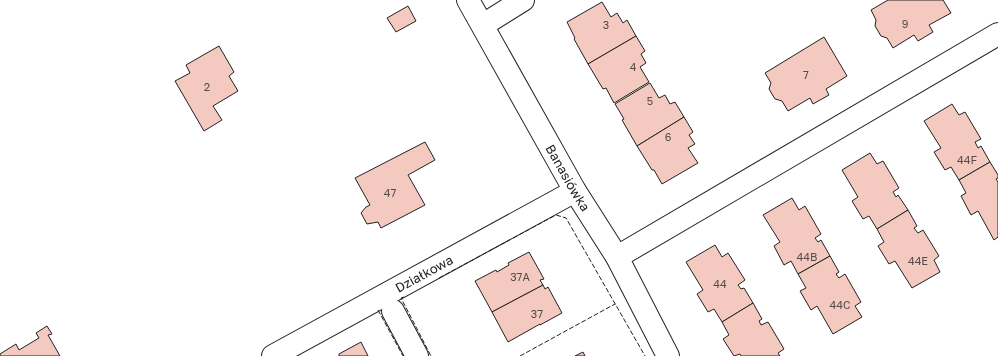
<svg xmlns="http://www.w3.org/2000/svg" width="998" height="356" viewBox="0 0 998 356" font-family="'Golos Text',sans-serif">
	<style>
		.building { fill: #f3c9c0; stroke: #222 }
		.lines { fill: none; stroke-linecap: round; stroke-linejoin: round }
		.street-casing { stroke: #222; stroke-width: 24 }
		.street { stroke: #fff; stroke-width: 22 }
		.fence { stroke: #222; stroke-width: 1; stroke-dasharray: 5 2; stroke-linecap: butt }
		.labels { text-anchor: middle; dominant-baseline: central; stroke-width: 3; stroke-linejoin: round; paint-order: stroke }
		.number-label { font-size: 11px; fill: #564c4a }
		.street-label { font-size: 13px; fill: #222; stroke: #fff }
	</style>
	<rect width="100%" height="100%" fill="#fff"/>
	<!-- building -->
	<g class="building">
		<polygon points="888,0 943,0 951,13 929,25 933,32 918,41 914,35 893,48 887,38 881,36 875,26 876,20 871,10"/>
		<polygon points="602,2 611,17 617,13 623,23 627,20 636,36 588,64 574,39 575,38 567,22"/>
		<polygon points="408,6 416,21 396,32 387,18"/>
		<polygon points="636,36 645,51 641,54 646,63 640,67 649,82 614,103 606,88 603,89 588,64"/>
		<polygon points="824,37 847,76 826,89 829,95 813,104 810,98 788,111 782,101 775,99 769,89 771,83 765,73"/>
		<polygon points="219,46 234,72 229,76 238,91 213,106 222,120 204,131 175,81 190,73 186,65"/>
		<polygon points="650,83 659,98 665,95 670,104 675,102 684,117 637,146 622,120 624,119 615,104"/>
		<polygon points="952,104 959,115 965,112 981,139 975,142 978,148 981,146 990,162 959,180 951,167 945,170 934,152 941,148 924,121"/>
		<polygon points="684,117 693,132 689,135 695,144 688,148 698,163 662,184 654,170 652,170 637,146"/>
		<polygon points="425,142 435,160 408,175 425,205 381,228 378,222 367,224 361,213 366,207 370,205 355,178"/>
		<polygon points="870,153 877,164 883,161 899,188 893,192 896,197 898,195 908,210 877,229 869,216 863,219 852,201 858,197 842,170"/>
		<polygon points="990,162 998,175 998,178 996,179 998,182 998,237 994,240 978,211 971,215 961,196 966,193 959,180"/>
		<polygon points="792,198 799,210 805,206 821,234 815,238 818,242 821,240 830,256 798,274 791,261 784,265 774,246 780,242 763,215"/>
		<polygon points="908,210 917,226 914,228 918,233 923,230 939,256 934,260 940,272 912,288 895,261 889,264 878,246 884,242 877,229"/>
		<polygon points="715,245 722,257 728,253 745,280 738,285 741,289 744,288 753,303 722,322 714,309 708,312 697,294 703,290 686,262"/>
		<polygon points="529,252 544,279 540,280 543,285 492,312 475,281 496,270 497,272 509,265 508,263"/>
		<polygon points="830,256 839,272 836,274 839,278 845,274 861,302 855,306 862,317 833,334 817,306 811,310 800,291 806,288 798,274"/>
		<polygon points="543,285 545,289 548,287 562,313 540,325 540,324 508,342 492,312"/>
		<polygon points="753,303 762,319 759,321 761,325 768,322 784,349 778,353 780,356 741,356 740,354 734,356 723,339 729,335 722,322"/>
		<polygon points="47,326 52,334 48,335 60,356 0,356 0,354 16,344 19,350 39,338 36,333"/>
		<polygon points="361,342 368,356 339,356 339,354"/>
		<polygon points="583,352 585,356 575,356"/>
	</g>
	<g class="lines">
		<!-- street casing -->
		<g class="street-casing">
			<g id="street">
				<path id="s1" d="M468 0 575 191 617 257 668 356"/>
				<polyline points="483,25 523,0"/>
				<polyline points="617,257 998,34"/>
				<polyline points="393,311 417,356"/>
				<path id="s2" d="M273 356 575 191"/>
			</g>
		</g>
		<!-- street -->
		<use href="#street" class="street"/>
		<!-- fence -->
		<g class="fence">
			<polyline points="439,278 556,215 566,218 645,356"/>
			<polyline points="404,297 401,298 431,356"/>
			<polyline points="378,310 403,356"/>
			<polyline points="520,356 615,304"/>
		</g>
	</g>
	<g class="labels">
		<!-- number labels -->
		<g class="number-label">
			<text x="905" y="23">9</text>
			<text x="606" y="24">3</text>
			<text x="633" y="66">4</text>
			<text x="806" y="74">7</text>
			<text x="207" y="86">2</text>
			<text x="650" y="100">5</text>
			<text x="668" y="136">6</text>
			<text x="967" y="159">44F</text>
			<text x="390" y="192">47</text>
			<text x="807" y="256">44B</text>
			<text x="918" y="260">44E</text>
			<text x="520" y="276">37A</text>
			<text x="720" y="283">44</text>
			<text x="840" y="304">44C</text>
			<text x="537" y="313">37</text>
		</g>
		<!-- street labels -->
		<g class="street-label">
			<text stroke="none"><textPath href="#s1" startOffset="204">Banasiówka</textPath></text>
			<text stroke="none"><textPath href="#s2" startOffset="172">Działkowa</textPath></text>
		</g>
	</g>
</svg>
